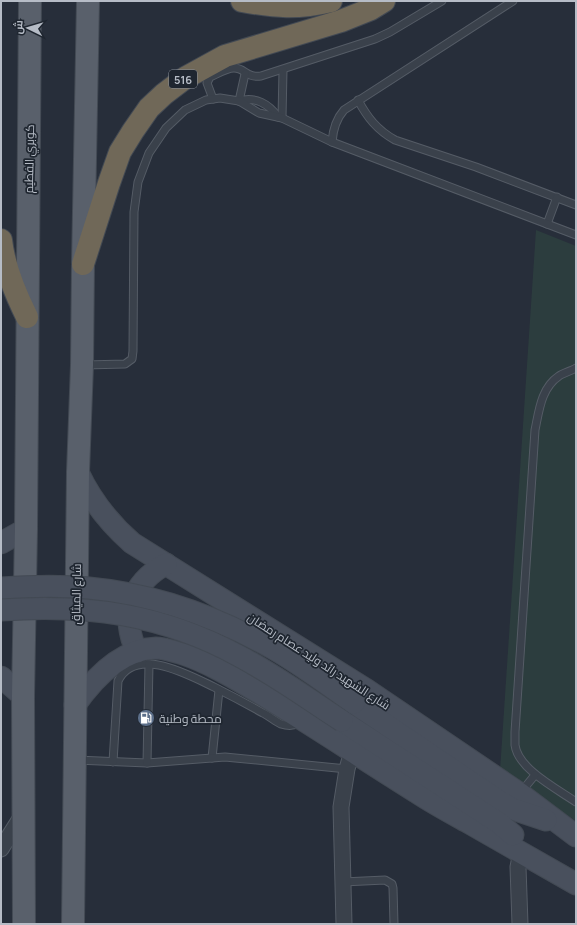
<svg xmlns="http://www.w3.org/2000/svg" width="577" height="925" viewBox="0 0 577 925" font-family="Manrope,Cairo,sans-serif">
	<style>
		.green { fill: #2c3d3e }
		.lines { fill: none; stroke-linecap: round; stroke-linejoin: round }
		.lane-casing { stroke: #555c66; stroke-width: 9 }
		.street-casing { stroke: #555c66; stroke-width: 17 }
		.secondary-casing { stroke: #434a54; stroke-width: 23 }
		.primary-casing { stroke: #434a54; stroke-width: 24 }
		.highway-casing { stroke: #424953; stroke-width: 24 }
		.lane { stroke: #3a414b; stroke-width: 7 }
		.street { stroke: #3a414b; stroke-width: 15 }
		.secondary { stroke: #49505d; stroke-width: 21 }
		.primary { stroke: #59606b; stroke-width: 22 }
		.highway { stroke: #706858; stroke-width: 22 }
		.secondary-bridge-casing { stroke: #434a54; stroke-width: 23; stroke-linecap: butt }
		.secondary-bridge { stroke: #49505d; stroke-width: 21 }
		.labels { text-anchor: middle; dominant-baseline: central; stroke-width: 3.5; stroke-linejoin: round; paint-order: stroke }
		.shield { fill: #1f2630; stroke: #898f99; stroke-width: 1 }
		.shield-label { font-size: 11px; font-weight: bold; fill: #b6bcc6 }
		.street-label { font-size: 12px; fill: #b6bcc6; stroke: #1f2630 }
		.poi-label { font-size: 12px; fill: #b6bcc6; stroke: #1f2630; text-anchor: start }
	</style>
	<rect width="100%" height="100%" fill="#272e3a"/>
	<!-- green -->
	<polygon class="green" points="536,230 576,246 576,821 500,771"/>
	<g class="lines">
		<!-- lane casing -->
		<g class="lane-casing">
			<g id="lane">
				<path d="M213 99 207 83 210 77C217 74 227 68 234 68 245 68 246 78 261 76L375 39 390 32 442 1"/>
				<path d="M358 100C367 117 377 130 395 140L476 167 576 205"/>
				<path d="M239 101C255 96 269 104 278 117"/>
				<polyline points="239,101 245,74"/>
				<polyline points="282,118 283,70"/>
				<path d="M332 142C333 129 336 119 344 110L513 1"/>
				<polyline points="547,224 557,197"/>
				<polyline points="85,365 125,364 132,359 133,351 134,212 138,182 149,153 166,128 185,110 206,100 220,98 239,101 259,113 282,118 332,142 576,235"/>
				<path d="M576 368C571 371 563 373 559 376 541 388 539 411 535 430L515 732C515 737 515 741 515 745 518 769 557 789 576 802"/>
				<polyline points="212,758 219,690"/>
				<polyline points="76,760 147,763 225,757 347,769"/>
				<path d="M113 762 118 681C135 645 189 675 214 687 230 695 247 704 263 713 269 716 275 721 281 724 287 726 294 726 299 723"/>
				<polyline points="147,763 149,664"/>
				<polyline points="521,792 535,775"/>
				<polyline points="343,882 385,880 392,884 393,888 394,924"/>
			</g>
		</g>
		<!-- street casing -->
		<g class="street-casing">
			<g id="street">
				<polyline points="1,849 23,814"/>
				<polyline points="344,924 341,807 347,769 352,751"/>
				<polyline points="520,924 518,867 521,852"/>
			</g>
		</g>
		<!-- secondary casing -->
		<g class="secondary-casing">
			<g id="secondary">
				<path d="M78 472C91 500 108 522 132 543L367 690 519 793 576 836"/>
				<polyline points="1,543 26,529"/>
				<path d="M137 652C120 616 131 583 166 564"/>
				<polyline points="1,677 23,696"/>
				<polyline points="354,703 499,801 513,809 546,820"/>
				<path d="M75 705C94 678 121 649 156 648 165 648 174 652 183 654 212 664 237 680 263 695 315 727 365 760 416 792 434 804 453 814 471 824 506 844 541 864 576 884"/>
				<polyline points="342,721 499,823 513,835"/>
			</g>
		</g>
		<!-- primary casing -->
		<g class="primary-casing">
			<g id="primary">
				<polyline points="24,924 23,696 26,529 30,1"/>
				<polyline points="73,924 78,472 82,365 83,264 88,1"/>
			</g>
		</g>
		<!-- highway casing -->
		<g class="highway-casing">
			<g id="highway">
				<path d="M242 1C276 7 297 9 331 1"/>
				<path d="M1 240C4 267 15 293 27 317"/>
				<polyline points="83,264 109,183 120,152 133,131 149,108 164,94 185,78 225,56 341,21 371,9 384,1"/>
			</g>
		</g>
		<!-- lane -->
		<use href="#lane" class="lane"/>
		<!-- street -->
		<use href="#street" class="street"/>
		<!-- secondary -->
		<use href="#secondary" class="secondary"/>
		<!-- primary -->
		<use href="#primary" class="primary"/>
		<!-- highway -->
		<use href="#highway" class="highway"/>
		<!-- secondary-bridge casing -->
		<g class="secondary-bridge-casing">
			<g id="secondary-bridge">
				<path d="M1 588C30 586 59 585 89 588 154 594 217 617 274 649 302 665 328 685 354 703"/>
				<path d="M1 610C88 604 162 614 239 656 275 675 308 699 342 721"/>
			</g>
		</g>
		<!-- secondary-bridge -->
		<use href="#secondary-bridge" class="secondary-bridge"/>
	</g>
	<!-- icons -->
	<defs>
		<g id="fuel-disc" transform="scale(0.9)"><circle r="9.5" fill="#5c6f8a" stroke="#1f2630"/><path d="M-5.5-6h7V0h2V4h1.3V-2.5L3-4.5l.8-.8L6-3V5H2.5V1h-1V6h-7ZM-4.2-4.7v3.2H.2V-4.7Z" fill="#fff"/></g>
	</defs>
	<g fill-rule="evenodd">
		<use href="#fuel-disc" x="146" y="718"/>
	</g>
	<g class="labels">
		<!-- shield labels -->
		<rect class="shield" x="169" y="70" width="28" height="18" rx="3"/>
		<g class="shield-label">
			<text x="183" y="79">516</text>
		</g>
		<!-- street labels -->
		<g class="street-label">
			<text transform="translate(29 159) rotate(-89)">كوبري الفطيم</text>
			<text transform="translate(76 594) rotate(-89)">شارع الميثاق</text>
			<text transform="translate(319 661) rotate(33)">شارع الشهيد رائد وليد عصام رمضان</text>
		</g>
		<!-- poi labels -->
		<g class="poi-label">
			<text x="159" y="718">محطة وطنية</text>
		</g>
	</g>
	<!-- border -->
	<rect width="577" height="925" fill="none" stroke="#b6bcc6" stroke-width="4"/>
	<!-- north arrow -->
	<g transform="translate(28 28) rotate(275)" stroke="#1f2630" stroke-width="3" paint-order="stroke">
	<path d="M0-3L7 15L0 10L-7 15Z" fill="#b6bcc6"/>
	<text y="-6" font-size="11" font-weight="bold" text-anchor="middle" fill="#b6bcc6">ش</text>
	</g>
</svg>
